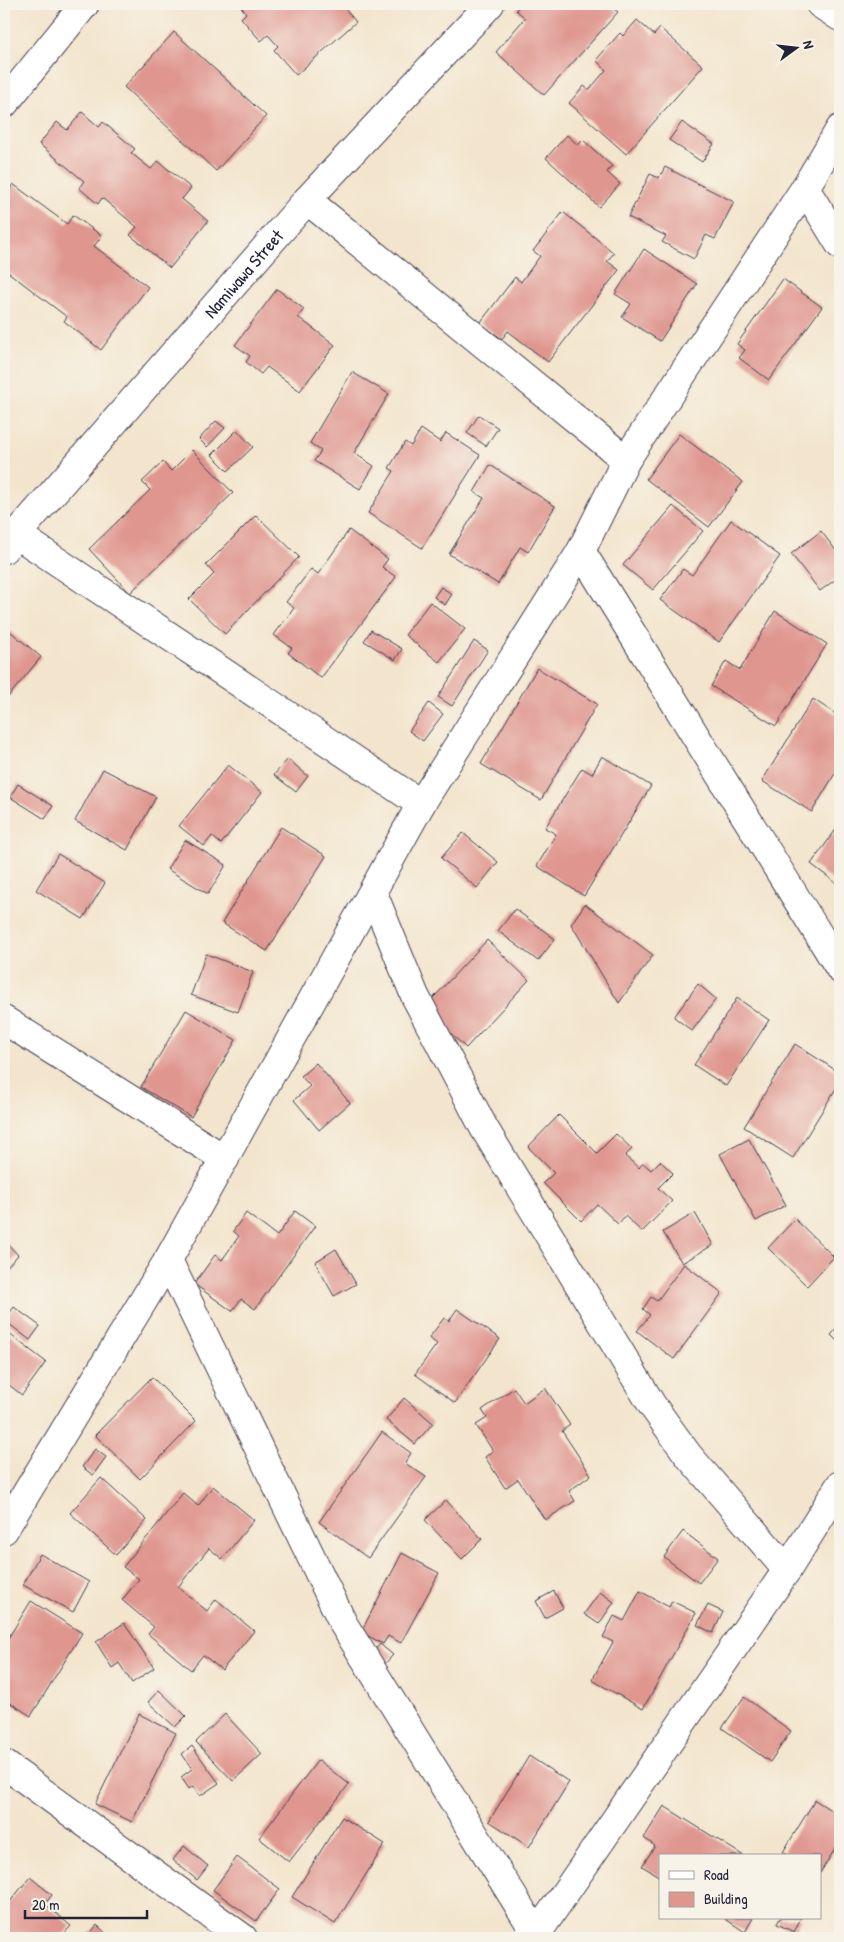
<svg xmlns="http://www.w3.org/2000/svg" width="844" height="1942" viewBox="0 0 844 1942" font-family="'Patrick Hand',sans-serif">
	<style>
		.building { fill: #df968f }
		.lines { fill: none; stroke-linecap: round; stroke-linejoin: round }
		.street-casing { stroke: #413f51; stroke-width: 30 }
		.street { stroke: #fff; stroke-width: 28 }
		.labels { text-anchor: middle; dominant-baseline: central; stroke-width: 4; stroke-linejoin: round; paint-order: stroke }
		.street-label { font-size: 18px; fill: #22223b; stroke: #f7f3e8 }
	</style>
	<rect width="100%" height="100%" fill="#f7f3e8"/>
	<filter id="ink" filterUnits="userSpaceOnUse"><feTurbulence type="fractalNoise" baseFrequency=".02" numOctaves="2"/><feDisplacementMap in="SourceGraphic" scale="10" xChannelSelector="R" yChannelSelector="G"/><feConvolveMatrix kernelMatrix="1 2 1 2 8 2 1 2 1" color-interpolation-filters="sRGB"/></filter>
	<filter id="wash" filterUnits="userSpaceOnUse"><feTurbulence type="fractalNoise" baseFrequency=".0096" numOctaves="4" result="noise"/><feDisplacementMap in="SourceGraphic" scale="20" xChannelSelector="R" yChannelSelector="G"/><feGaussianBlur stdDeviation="1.12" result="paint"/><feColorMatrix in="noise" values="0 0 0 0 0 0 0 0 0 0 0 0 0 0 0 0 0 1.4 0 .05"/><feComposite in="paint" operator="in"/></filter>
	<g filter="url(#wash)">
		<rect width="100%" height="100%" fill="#f3e5cd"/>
		<g id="blocks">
			<!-- building -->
			<g class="building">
				<polygon points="239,4 341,4 356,22 296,75 274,50 278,46 268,35 261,41 241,18 246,13"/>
				<polygon points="521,4 608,4 618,12 544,95 496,52 525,18 516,10"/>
				<polygon points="637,20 654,35 660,28 703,66 626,154 569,103 584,86 589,90 606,70 596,60 620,33 623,36"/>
				<polygon points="174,32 266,116 216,171 124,87"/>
				<polygon points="82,112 99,127 103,122 135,149 131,153 151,169 158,161 191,188 182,199 208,221 170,268 130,235 137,227 102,198 98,204 79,188 84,181 39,144 57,122 67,130"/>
				<polygon points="682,122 714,144 702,162 669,140"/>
				<polygon points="567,135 578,145 583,140 612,166 607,172 620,184 599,207 546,158"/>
				<polygon points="665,167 734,202 715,239 706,235 694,259 662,242 666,236 628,217 650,174 659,178"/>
				<polygon points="13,184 67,224 73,215 102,236 94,246 148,287 101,350 64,321 67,317 4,269 4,197"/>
				<polygon points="563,212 614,253 607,261 619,270 548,362 508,331 502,339 480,323 515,277 521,282 540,256 533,251"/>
				<polygon points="644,249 697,284 660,341 622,317 631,304 615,294"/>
				<polygon points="783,279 822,307 769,380 739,358 745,350 737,344"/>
				<polygon points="277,289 304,309 298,317 335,345 300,391 267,367 261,374 246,362 250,356 235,345"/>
				<polygon points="352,372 389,394 354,453 374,466 360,489 314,461 321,451 310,443"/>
				<polygon points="479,415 498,428 486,446 467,433"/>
				<polygon points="216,421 225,428 207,447 199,439"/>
				<polygon points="421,429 440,442 446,433 480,455 422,548 368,513 394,471 389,468 405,442 411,446"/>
				<polygon points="237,430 253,447 228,471 212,455"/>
				<polygon points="679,434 743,482 709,527 646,479"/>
				<polygon points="192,450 233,493 130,593 89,549 150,490 142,482 163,462 171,471"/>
				<polygon points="490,465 555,506 528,552 520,547 498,584 449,554 484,498 474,492"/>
				<polygon points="673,506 703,531 653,590 623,565"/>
				<polygon points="256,515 299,557 225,634 189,599 214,574 206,565"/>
				<polygon points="731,520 780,556 719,642 660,600 683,569 692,575"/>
				<polygon points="349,530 388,559 382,567 396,577 321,678 288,653 292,648 274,635 294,608 286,602 311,569 318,574"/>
				<polygon points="821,531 840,556 840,576 820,591 791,554"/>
				<polygon points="441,587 452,594 445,605 434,597"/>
				<polygon points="430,602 465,629 439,662 405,635"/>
				<polygon points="775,611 827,644 776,726 711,686 726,661 740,670"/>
				<polygon points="5,627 41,657 4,702 4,628"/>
				<polygon points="371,630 402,649 395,660 364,641"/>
				<polygon points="474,641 488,650 452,706 438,697"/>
				<polygon points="537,668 597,704 541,800 481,764"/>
				<polygon points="813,699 840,717 840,765 812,812 762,781"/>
				<polygon points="429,703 443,714 423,741 409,731"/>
				<polygon points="602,756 651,786 584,896 537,866 556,834 545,828 582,768 592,774"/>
				<polygon points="288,759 308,776 296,792 274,775"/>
				<polygon points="228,765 262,792 221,844 212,836 204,846 179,826"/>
				<polygon points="103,769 156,797 127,850 75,821"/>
				<polygon points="18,784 53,806 45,819 10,797"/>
				<polygon points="840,824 840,886 811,864"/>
				<polygon points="281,827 326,856 267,951 222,923"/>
				<polygon points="463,833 498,862 477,888 441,858"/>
				<polygon points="185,840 226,865 208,894 167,869"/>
				<polygon points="58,854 105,883 83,919 36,890"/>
				<polygon points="585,904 653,955 619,1003 571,924"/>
				<polygon points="515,909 555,939 538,961 498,931"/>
				<polygon points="487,940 529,980 466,1048 424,1008"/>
				<polygon points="206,954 253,972 238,1012 191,995"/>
				<polygon points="698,984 716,999 692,1031 674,1017"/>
				<polygon points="737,998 769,1020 726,1086 694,1065"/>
				<polygon points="186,1010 236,1040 191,1117 141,1087"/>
				<polygon points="795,1044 840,1073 840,1082 793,1158 744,1127"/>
				<polygon points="316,1063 350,1103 319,1130 294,1100 310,1086 301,1076"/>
				<polygon points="559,1115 597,1153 616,1134 632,1149 625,1156 639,1168 643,1163 651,1170 660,1161 673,1173 658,1188 672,1201 642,1232 625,1216 618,1224 597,1204 581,1221 543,1183 554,1173 528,1147"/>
				<polygon points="749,1139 786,1205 756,1221 720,1154"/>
				<polygon points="295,1211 315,1226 255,1309 241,1299 232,1311 194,1284 215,1255 222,1260 239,1236 233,1231 246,1213 277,1236"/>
				<polygon points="695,1213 713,1245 682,1263 663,1232"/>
				<polygon points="795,1219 834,1257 807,1286 768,1248"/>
				<polygon points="4,1240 18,1255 4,1270"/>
				<polygon points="336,1249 356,1284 334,1296 315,1262"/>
				<polygon points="684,1264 722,1293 674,1359 637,1331 650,1315 643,1309 651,1297 657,1301"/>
				<polygon points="14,1307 40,1326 30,1340 4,1320"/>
				<polygon points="457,1309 500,1339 455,1403 415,1374 437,1344 429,1338 444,1318 449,1321"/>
				<polygon points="840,1325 840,1344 831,1335"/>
				<polygon points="4,1330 46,1362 22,1395 4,1381"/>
				<polygon points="152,1377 196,1421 140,1479 95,1435"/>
				<polygon points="514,1388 524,1403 545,1388 570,1425 562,1431 591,1475 569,1491 575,1501 545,1520 518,1479 505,1488 485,1457 493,1451 476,1425 487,1418 482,1410"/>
				<polygon points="404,1398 433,1423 415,1444 386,1420"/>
				<polygon points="382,1432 411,1453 405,1463 426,1477 368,1558 319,1522"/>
				<polygon points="95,1449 106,1457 93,1475 82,1467"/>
				<polygon points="101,1478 147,1520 116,1555 70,1513"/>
				<polygon points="213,1486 254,1520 222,1559 209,1548 178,1587 207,1611 216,1599 254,1631 222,1670 203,1655 191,1670 148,1634 154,1627 122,1600 139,1579 123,1567 183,1493 198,1506"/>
				<polygon points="446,1500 482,1539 462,1559 425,1520"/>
				<polygon points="683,1531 718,1558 699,1583 664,1557"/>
				<polygon points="402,1553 439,1573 401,1643 388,1636 383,1644 361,1632"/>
				<polygon points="40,1554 89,1582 73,1612 23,1585"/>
				<polygon points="554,1591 563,1608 545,1618 536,1601"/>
				<polygon points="640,1591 669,1607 672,1601 696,1613 643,1709 592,1680 613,1642 603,1637 614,1616 624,1621"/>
				<polygon points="600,1592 614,1602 599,1624 584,1614"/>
				<polygon points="31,1601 82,1633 31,1716 4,1699 4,1645"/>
				<polygon points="708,1605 723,1612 713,1633 697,1625"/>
				<polygon points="124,1623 154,1668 132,1683 119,1663 112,1668 96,1642"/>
				<polygon points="380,1644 393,1655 379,1670 367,1659"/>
				<polygon points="159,1690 186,1716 175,1727 148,1702"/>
				<polygon points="744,1697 791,1731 770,1762 722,1728"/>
				<polygon points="139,1714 176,1733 132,1822 95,1804"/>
				<polygon points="225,1714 262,1754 233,1781 196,1742"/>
				<polygon points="192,1746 219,1783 200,1796 193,1786 189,1789 181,1777 192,1769 182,1754"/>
				<polygon points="529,1756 569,1782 529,1847 489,1821"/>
				<polygon points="318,1760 349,1784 289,1862 259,1838"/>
				<polygon points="815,1800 840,1816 840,1841 820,1873 820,1856 790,1856 783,1852"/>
				<polygon points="664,1806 744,1856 660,1856 660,1877 642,1866 655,1846 644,1838"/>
				<polygon points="342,1817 385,1844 335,1924 292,1897"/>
				<polygon points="184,1846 208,1866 197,1880 173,1860"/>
				<polygon points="237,1857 280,1889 256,1921 213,1890"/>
				<polygon points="30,1877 52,1895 45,1904 71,1926 60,1938 4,1938 4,1909"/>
				<polygon points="724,1918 753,1918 745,1932"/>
				<polygon points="780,1918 801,1918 794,1932 777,1924"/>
				<polygon points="97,1925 111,1938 86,1938"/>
			</g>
		</g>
	</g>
	<g filter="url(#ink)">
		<use href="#blocks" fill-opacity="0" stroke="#413f51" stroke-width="1"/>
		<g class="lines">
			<!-- street casing -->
			<g class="street-casing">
				<g id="street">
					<polyline points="820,4 840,17"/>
					<polyline points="4,104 85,4"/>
					<polyline points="805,188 840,245"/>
					<polyline points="307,200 626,460"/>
					<polyline points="16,534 421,804"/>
					<path id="s1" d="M4 549 307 200 490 4"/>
					<polyline points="581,551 840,969"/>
					<polyline points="373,893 415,996 484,1128 652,1405 688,1455 787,1570"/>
					<polyline points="4,1020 225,1159"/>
					<polyline points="168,1260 344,1625 537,1935"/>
					<polyline points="4,1530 168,1260 421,804 581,551 626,460 805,188 840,129"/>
					<polyline points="4,1764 243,1938"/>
					<polyline points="534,1938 787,1570 840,1485"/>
				</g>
			</g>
			<!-- street -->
			<use href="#street" class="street"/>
		</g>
	</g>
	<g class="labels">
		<!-- street labels -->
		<g class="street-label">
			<text stroke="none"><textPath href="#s1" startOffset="365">Namiwawa Street</textPath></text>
		</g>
	</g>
	<!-- margin -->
	<rect width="844" height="1942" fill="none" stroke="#f7f3e8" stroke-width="20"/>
	<!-- legend -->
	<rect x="659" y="1854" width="162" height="65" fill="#f7f3e8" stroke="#a29fa3"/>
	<rect x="669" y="1871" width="25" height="8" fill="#ffffff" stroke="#a29fa3"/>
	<text x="704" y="1880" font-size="15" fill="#22223b">Road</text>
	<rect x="669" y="1892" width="25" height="15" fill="#df968f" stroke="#a29fa3"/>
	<text x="704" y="1904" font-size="15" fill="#22223b">Building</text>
	<!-- north arrow -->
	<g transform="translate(796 48) rotate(75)" stroke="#f7f3e8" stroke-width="4" paint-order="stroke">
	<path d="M0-4L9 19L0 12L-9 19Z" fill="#22223b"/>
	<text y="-8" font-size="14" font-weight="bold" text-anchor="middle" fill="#22223b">N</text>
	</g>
	<!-- scale -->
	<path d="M25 1910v8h122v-8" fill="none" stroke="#22223b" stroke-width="2.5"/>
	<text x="32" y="1910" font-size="15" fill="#22223b" stroke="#f7f3e8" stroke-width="4" paint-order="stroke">20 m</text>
</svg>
